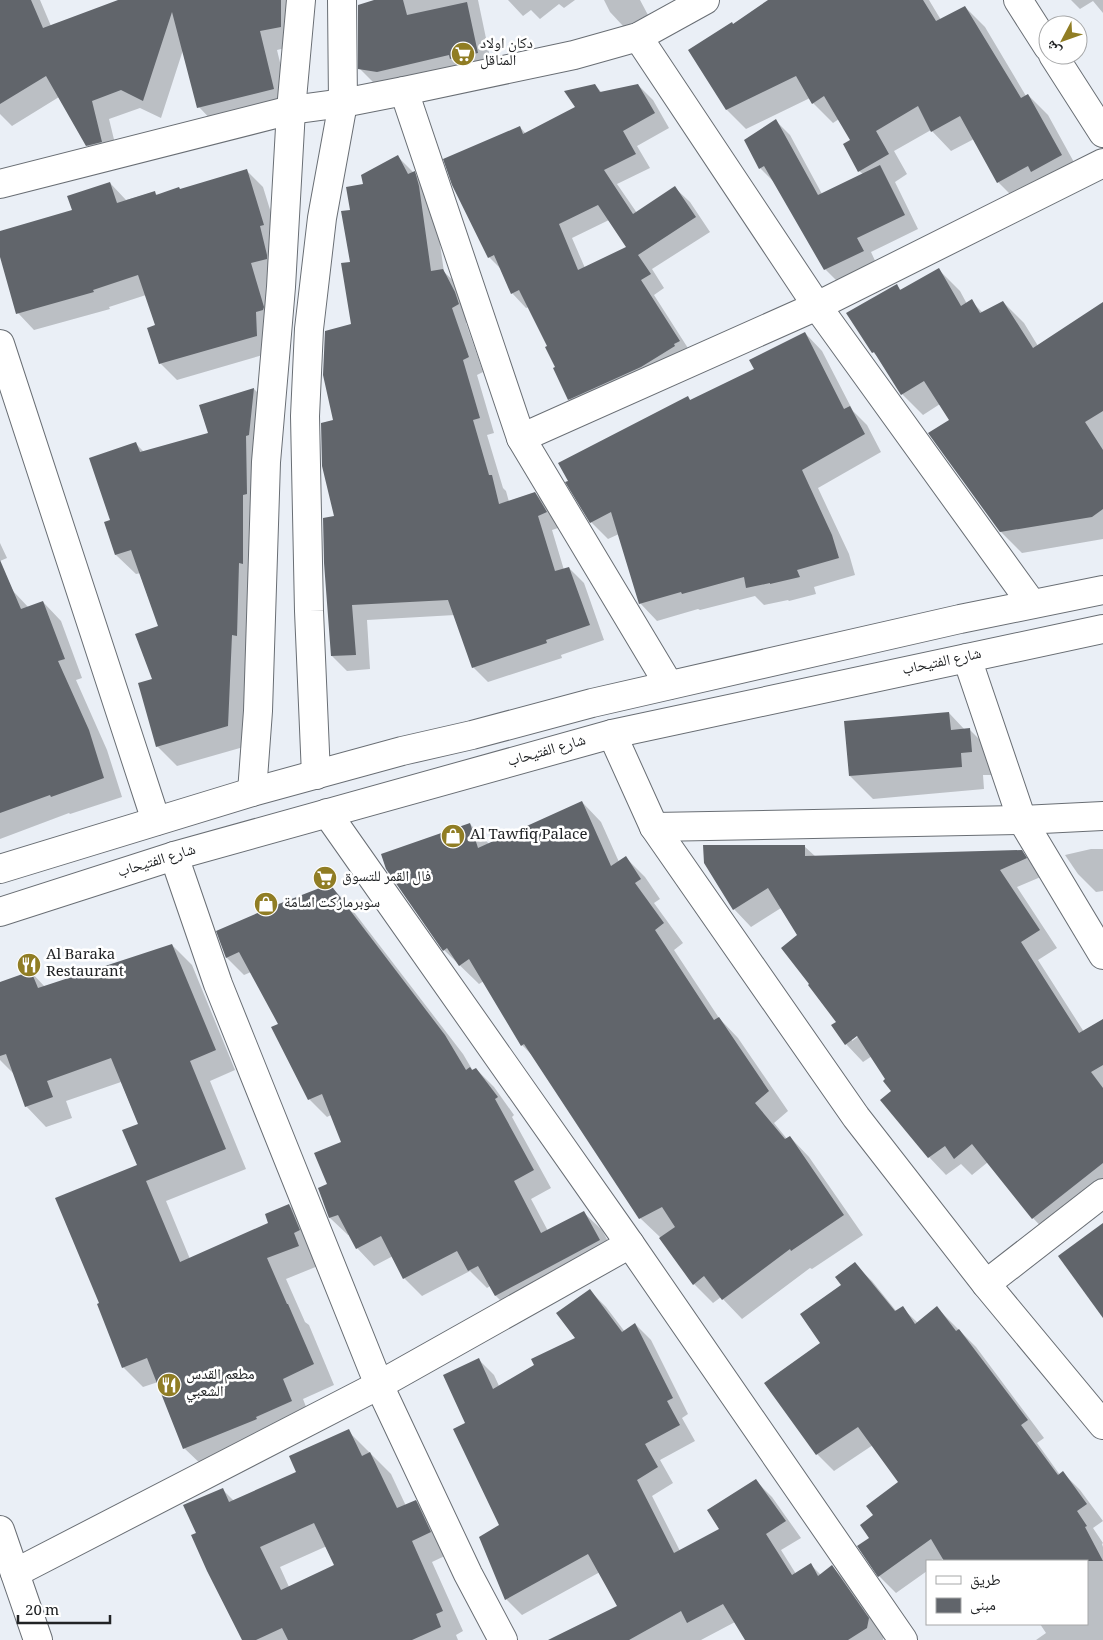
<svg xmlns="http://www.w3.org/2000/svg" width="1103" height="1640" viewBox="0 0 1103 1640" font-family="Georgia,'Noto Naskh Arabic',serif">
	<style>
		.shadow { fill: #0003; fill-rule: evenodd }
		.building { fill: #61656b; fill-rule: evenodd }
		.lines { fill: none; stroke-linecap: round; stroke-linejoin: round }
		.minor-casing { stroke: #696e74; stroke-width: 30 }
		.secondary-casing { stroke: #696e74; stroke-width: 30 }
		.trunk-casing { stroke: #696e74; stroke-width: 30 }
		.minor { stroke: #fff; stroke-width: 28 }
		.secondary { stroke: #fff; stroke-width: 28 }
		.trunk { stroke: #fff; stroke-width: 28 }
		.labels { text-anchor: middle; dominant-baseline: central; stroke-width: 5; stroke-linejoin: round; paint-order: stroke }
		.poi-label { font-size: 15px; fill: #212325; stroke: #fff; text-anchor: start }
		.street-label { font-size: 15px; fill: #212325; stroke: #fff }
	</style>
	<rect width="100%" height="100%" fill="#eaeff6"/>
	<!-- shadow -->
	<g class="shadow">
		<polygon points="0,0 40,0 51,26 122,0 299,0 298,45 277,50 291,108 217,126 199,107 183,50 161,118 140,108 109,119 119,160 106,164 87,145 59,97 12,126 0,114"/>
		<polygon points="378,0 478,0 492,67 374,83 360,69"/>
		<polygon points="508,0 575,0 564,8 559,4 540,19 531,10 523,16"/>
		<polygon points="604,0 640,0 648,15 624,27 610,12"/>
		<polygon points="770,0 929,0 941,20 965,7 985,27 1026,96 1028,95 1048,115 1081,175 1018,202 998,182 974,139 951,151 931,130 894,151 907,174 895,182 918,229 871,252 877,265 839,283 825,269 774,182 760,168 776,121 790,135 822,194 863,174 859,171 851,140 839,119 833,123 813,103 810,98 746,129 727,110 733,25"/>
		<polygon points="1071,0 1103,0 1103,13 1093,1 1080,9"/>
		<path d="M595 85 602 93 638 85 653 100 669 128 637 146 650 168 617 184 637 213 675 188 690 202 710 232 652 269 664 288 654 295 693 356 583 414 569 399 549 347 529 307 526 308 512 293 501 269 489 257 520 127 526 134 577 107ZM609 220 628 248 585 268 572 238Z"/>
		<polygon points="398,157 429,188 434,202 444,272 458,285 473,319 466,323 483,372 477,375 494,433 487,435 503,488 506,491 509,502 535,493 550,508 561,527 552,530 564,570 569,568 584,583 604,640 561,655 562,658 488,682 473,667 455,615 367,620 370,669 347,671 332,656 336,517 334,421 352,325 351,211 364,185"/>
		<polygon points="246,170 263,187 280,242 283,276 267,280 280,325 273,352 177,380 160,363 156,326 146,295 109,307 110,309 34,330 18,313 0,252 0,232 74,211 110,183 126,200 154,192 158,196 180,190"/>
		<polygon points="939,270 960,291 967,304 971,301 983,313 1003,302 1024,323 1038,346 1103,304 1103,539 1022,553 1001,532 951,420 940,404 923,415 902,394 879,358 873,352 897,286 902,291"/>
		<polygon points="805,333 822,351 853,411 867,425 881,452 818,488 849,554 855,575 814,587 816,594 789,601 788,600 764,605 755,596 700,610 698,609 657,621 640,603 619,534 608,539 591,522 687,397 691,401 755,370"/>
		<polygon points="254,389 274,409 247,746 177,766 157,746 153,680 160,626 141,573 136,574 116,555 111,520 136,444 144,452 209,434 200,406"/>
		<polygon points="0,543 7,558 0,561"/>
		<polygon points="0,564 13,591 29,608 43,602 61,621 82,678 76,680 107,750 122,797 70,814 69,813 0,839"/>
		<polygon points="949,713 965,730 969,729 992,752 995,775 983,775 984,789 873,799 850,776"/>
		<polygon points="582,802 601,822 619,862 625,857 645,877 660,899 654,903 683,943 674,950 719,1018 738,1038 788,1111 774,1123 787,1139 790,1137 809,1157 863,1235 812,1269 810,1268 742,1319 721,1297 713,1303 694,1284 660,1237 640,1218 535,1058 522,1045 484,981 479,984 444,950 470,824 489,844"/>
		<path d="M804 846 816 857 1021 851 1039 869 1043 876 1017 887 1057 948 1038 960 1084 1032 1103 1021V1194L1050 1236 1033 1218 988 1162 972 1175 961 1164 946 1175 929 1157 887 1079 872 1056 863 1062 846 1044 837 1022 798 935 781 908 751 927 734 909ZM861 1031 863 1033 852 1041V1038Z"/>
		<polygon points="1091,849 1103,849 1103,891 1096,892 1078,874 1065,855"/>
		<polygon points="329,885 347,903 463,1054 473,1071 476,1069 494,1087 514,1115 512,1117 551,1188 531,1199 548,1231 584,1213 602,1230 617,1258 513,1313 496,1296 490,1286 487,1288 470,1271 422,1296 404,1278 393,1256 374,1266 357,1248 350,1234 348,1235 330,1218 329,1185 343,1143 331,1115 327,1117 310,1100 273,1028 280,1024 251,972 244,975 227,958 218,931"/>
		<polygon points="172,945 192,965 235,1070 210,1081 246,1169 166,1201 190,1259 270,1224 289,1205 309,1226 318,1266 286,1279 305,1322 309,1325 334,1385 303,1399 312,1422 205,1468 184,1448 158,1382 143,1387 123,1367 101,1304 138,1165 139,1125 121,1082 66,1101 72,1118 46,1127 26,1106 14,1074 0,1060 0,983 31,972 45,987"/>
		<polygon points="854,1264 872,1281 897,1312 902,1308 918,1323 937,1308 976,1347 1044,1438 1037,1443 1060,1475 1063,1473 1080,1490 1103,1521 1093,1528 1103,1543 1102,1544 1103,1547 1103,1640 1036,1640 1046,1633 1040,1624 1087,1624 1087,1561 946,1561 944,1558 940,1561 927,1561 927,1571 896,1593 879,1576 871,1538 900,1483 873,1445 834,1471 817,1454 822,1344 843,1285"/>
		<polygon points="590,1291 606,1307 625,1332 635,1324 651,1340 688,1414 682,1418 695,1441 660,1460 673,1483 652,1496 680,1551 721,1529 756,1481 772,1497 801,1538 781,1550 796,1574 811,1565 821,1575 832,1567 848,1583 884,1635 883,1640 750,1640 735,1622 701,1640 551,1640 618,1607 600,1572 522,1615 506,1599 501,1525 467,1424 478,1359 494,1375 499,1386 536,1366 576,1338"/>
		<path d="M348 1431 391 1474 406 1506 416 1501 436 1522 451 1553 432 1562 463 1631 456 1635 458 1640H244L197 1534 222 1489 234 1501 298 1473ZM327 1546 336 1566 289 1587 280 1567Z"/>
	</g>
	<!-- building -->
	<g class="building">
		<polygon points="0,0 31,0 43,28 118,0 281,0 281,27 260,31 274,89 197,108 172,12 143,101 121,90 92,101 102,142 86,146 46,76 0,104"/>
		<polygon points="374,0 403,0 407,15 467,2 478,53 450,59 449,55 377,72 358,69 358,5"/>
		<polygon points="768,0 923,0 936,21 965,6 1021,98 1028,94 1062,155 1031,172 1028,166 997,183 960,116 931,132 918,106 876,131 889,154 858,172 843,144 850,140 824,96 812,104 796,76 726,110 688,50 732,22 733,24"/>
		<path d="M595 84 600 92 638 84 655 113 623 131 636 154 604 170 633 214 675 186 696 217 638 255 651 274 641 280 680 341 674 344 675 346 641 367 568 400 553 368 555 367 545 347 547 346 519 290 511 294 494 255 488 258 452 185 443 159 520 126 523 134 575 107 564 91ZM598 205 626 247 578 270 559 224Z"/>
		<polygon points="776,119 818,195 880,165 905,215 857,238 864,251 824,270 764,166 759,169 744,140"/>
		<polygon points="398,155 408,174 415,171 419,186 431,271 443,269 455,292 459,304 452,308 469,357 463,360 480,418 473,420 489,475 492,475 499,504 535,492 547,512 538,516 555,571 569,567 590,625 546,640 547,643 472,668 448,600 352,605 356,655 331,656 324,563 323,518 334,516 322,466 321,423 333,420 323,375 325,331 351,324 341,263 350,262 341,211 350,210 346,187 363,184 361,175"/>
		<polygon points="247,169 264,225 260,226 267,255 267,259 251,263 264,307 263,310 256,312 257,336 159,364 147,328 155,325 138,275 93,290 94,292 16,314 0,257 0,231 72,210 67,196 110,182 117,203 155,191 156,195 179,187 180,189"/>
		<polygon points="939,268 961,306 972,299 980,313 1003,301 1033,348 1103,302 1103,411 1085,422 1103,450 1103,509 1092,517 1000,532 928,433 949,420 924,381 901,395 874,352 872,353 846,313 897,284 900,290"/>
		<polygon points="805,332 844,409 850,406 865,434 802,470 832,535 839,558 797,570 800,577 770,584 770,583 746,588 744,577 682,594 681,592 639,604 611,512 590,523 565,482 568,481 558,463 688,396 690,400 754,369 749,360"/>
		<polygon points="254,388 249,435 246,436 247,494 243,495 243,564 239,563 237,636 232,635 228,726 156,747 138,683 152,679 135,634 158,626 131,550 115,555 104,522 110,520 89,458 136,442 140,452 208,433 199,405"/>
		<polygon points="0,560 21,609 43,601 65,659 58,661 89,730 104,778 51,797 50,795 0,813"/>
		<polygon points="949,712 951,730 970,728 972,752 961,753 962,767 849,776 844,721"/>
		<polygon points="582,801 611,866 626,856 641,879 635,883 664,923 655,930 714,1020 719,1017 769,1091 755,1103 785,1139 790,1136 844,1215 791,1251 790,1249 722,1300 704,1276 693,1285 659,1238 675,1227 662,1207 639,1219 524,1044 521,1046 469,959 459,966 447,948 443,951 386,869 381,854 470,823 478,848"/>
		<polygon points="703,845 805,845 805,856 1022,850 1027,858 1000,870 1040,930 1021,942 1079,1033 1103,1019 1103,1065 1091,1072 1103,1088 1103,1163 1032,1219 972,1144 954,1159 945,1146 928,1158 880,1100 891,1091 883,1081 885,1079 857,1036 845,1045 831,1025 836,1022 808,985 809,984 781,948 797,935 768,888 733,910 704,863"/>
		<polygon points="330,884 445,1035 466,1070 470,1067 472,1070 476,1068 498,1097 495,1099 534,1170 514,1181 541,1233 584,1211 600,1240 495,1296 478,1266 468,1271 457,1251 403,1279 381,1236 356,1249 338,1215 329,1218 318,1188 327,1184 314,1153 341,1142 322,1094 308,1100 271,1027 278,1024 239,952 226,958 216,931 276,905"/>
		<polygon points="172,944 216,1050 190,1061 226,1149 146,1181 180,1262 268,1223 265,1214 289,1204 300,1230 294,1233 299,1246 267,1258 287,1304 288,1304 314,1364 283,1379 292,1401 256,1417 257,1419 183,1449 147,1358 122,1368 97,1304 99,1303 55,1198 137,1165 122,1130 138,1124 111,1058 47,1081 53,1097 25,1107 6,1054 0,1056 0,982 31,971 38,988"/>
		<polygon points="1103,1223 1103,1318 1058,1256"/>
		<polygon points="855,1262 895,1311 903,1306 915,1324 937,1306 956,1331 959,1329 1028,1420 1021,1425 1058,1475 1063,1471 1087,1504 1077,1511 1087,1526 1085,1527 1103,1561 944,1561 931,1539 878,1577 857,1546 869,1538 860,1525 873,1515 866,1506 898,1482 858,1427 816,1455 764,1383 820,1343 800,1314 841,1285 835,1277"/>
		<polygon points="590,1289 622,1332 635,1323 673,1398 667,1401 680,1425 645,1444 658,1467 637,1480 674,1553 719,1529 707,1510 756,1479 786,1521 766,1534 792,1575 811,1563 818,1576 832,1565 869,1618 867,1628 848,1640 745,1640 723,1604 687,1623 681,1611 629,1640 548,1640 617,1606 588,1554 505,1600 479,1537 499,1525 453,1429 465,1423 443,1375 479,1358 493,1389 534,1365 531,1359 575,1338 556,1313"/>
		<path d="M349 1429 362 1456 370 1452 397 1508 416 1500 431 1532 412 1541 443 1611 436 1614 441 1627 412 1640H288L282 1628 256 1640H242L207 1571 191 1535 196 1533 183 1505 223 1488 229 1502 296 1472 289 1456ZM314 1523 334 1565 281 1590 260 1547Z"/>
	</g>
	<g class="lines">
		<!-- minor casing -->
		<g class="minor-casing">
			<g id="minor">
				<polyline points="1018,0 1048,47"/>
				<polyline points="638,37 817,306 1032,604"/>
				<polyline points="1053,55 1103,133"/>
				<polyline points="404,91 521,438 669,685"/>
				<polyline points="0,184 291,110 343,103 404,91 574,55 638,37 705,0"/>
				<polyline points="0,344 156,821"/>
				<polyline points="521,438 817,306 1103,163"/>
				<polyline points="967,658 1022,820 1103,955"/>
				<polyline points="612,734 654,827 856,1117 986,1284 1103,1425"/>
				<polyline points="316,775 309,611 305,416 309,329 322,218 343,103 342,0"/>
				<polyline points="252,792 258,711 266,462 281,287 291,110 301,0"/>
				<polyline points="327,813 630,1244 903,1640"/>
				<polyline points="654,827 1022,820 1103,816"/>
				<polyline points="174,856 218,984 379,1385 468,1574 503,1640"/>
				<polyline points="986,1284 1103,1193"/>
				<polyline points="15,1573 379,1385 630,1244"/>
			</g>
		</g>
		<!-- secondary casing -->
		<g class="secondary-casing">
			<g id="secondary">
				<polyline points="0,869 252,792 402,751 472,735 592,703 960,619 1103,590"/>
				<polyline points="0,912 174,856 612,734 1103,629"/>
			</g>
		</g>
		<!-- trunk casing -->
		<g class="trunk-casing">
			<polyline id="trunk" points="0,1530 38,1640"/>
		</g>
		<!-- minor -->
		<use href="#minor" class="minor"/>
		<!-- secondary -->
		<use href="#secondary" class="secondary"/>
		<!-- trunk -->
		<use href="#trunk" class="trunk"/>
	</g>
	<!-- icons -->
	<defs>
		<g id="supermarket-disc" transform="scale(1.25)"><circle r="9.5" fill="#907d24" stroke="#fff"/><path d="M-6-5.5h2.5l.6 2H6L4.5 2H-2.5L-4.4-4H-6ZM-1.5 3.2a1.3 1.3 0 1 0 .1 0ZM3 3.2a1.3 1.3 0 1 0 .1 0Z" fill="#fff"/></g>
		<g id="shop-disc" transform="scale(1.25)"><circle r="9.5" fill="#907d24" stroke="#fff"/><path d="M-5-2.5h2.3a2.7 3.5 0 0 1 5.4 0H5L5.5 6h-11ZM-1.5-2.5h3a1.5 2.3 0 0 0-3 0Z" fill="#fff"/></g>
		<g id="restaurant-disc" transform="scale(1.25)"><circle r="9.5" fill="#907d24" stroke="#fff"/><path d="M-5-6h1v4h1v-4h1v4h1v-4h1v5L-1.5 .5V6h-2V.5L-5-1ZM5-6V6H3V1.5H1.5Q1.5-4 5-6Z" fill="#fff"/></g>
	</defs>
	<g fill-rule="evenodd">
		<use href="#supermarket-disc" x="463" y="54"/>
		<use href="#shop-disc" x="453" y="836"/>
		<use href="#supermarket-disc" x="325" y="878"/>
		<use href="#shop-disc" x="266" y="904"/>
		<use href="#restaurant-disc" x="29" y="965"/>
		<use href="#restaurant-disc" x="169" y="1385"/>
	</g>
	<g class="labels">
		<!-- poi labels -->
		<g class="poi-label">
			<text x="480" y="45">دكان اولاد<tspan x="480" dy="17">المناقل</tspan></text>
			<text x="470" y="836">Al Tawfiq Palace</text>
			<text x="342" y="878">فال القمر للتسوق</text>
			<text x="284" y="904">سوبرماركت اسامة</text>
			<text x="46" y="956">Al Baraka<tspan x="46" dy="17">Restaurant</tspan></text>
			<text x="186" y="1376">مطعم القدس<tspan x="186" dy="17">الشعبي</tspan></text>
		</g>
		<!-- street labels -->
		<g class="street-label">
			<text transform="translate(942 663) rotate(-12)">شارع الفتيحاب</text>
			<text transform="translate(547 752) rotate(-16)">شارع الفتيحاب</text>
			<text transform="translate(157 862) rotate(-17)">شارع الفتيحاب</text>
		</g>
	</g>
	<!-- legend -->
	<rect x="926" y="1560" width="162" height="65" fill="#ffffff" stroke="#a6a7a8"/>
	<rect x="936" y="1576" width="25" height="8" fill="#ffffff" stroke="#a6a7a8"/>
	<text x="970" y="1585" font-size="15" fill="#212325">طريق</text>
	<rect x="936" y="1598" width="25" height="15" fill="#61656b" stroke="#a6a7a8"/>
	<text x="970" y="1610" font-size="15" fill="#212325">مبنى</text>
	<!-- north arrow -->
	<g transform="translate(1063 40) rotate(229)"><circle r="24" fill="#ffffff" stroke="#a6a7a8"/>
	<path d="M0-4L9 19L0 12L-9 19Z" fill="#907d24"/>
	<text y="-8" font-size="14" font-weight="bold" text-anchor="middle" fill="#212325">ش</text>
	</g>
	<!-- scale -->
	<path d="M18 1615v8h92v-8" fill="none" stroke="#212325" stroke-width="2.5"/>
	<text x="25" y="1615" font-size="15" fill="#212325" stroke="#ffffff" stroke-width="4" paint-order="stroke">20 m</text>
</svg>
